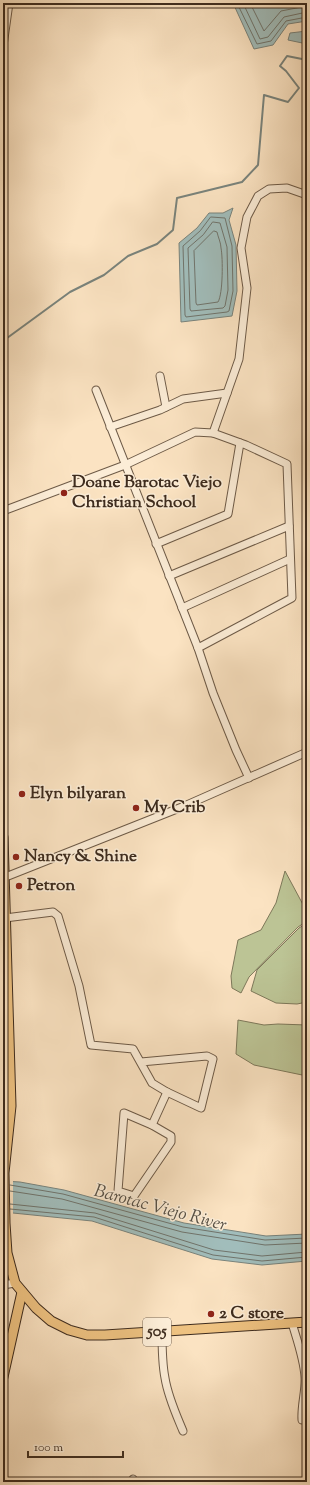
<svg xmlns="http://www.w3.org/2000/svg" width="310" height="1485" viewBox="0 0 310 1485" font-family="'Sorts Mill Goudy',serif">
	<style>
		.green { fill: #bcc495; stroke: #7d785a }
		.water { fill: #a1bdbb; stroke: #79837c }
		.pier { fill: #fbe3c2 }
		.lines { fill: none; stroke-linecap: round; stroke-linejoin: round }
		.shore { stroke: #70746c; stroke-width: 1 }
		.stream { stroke: #79837c; stroke-width: 2 }
		.minor-casing { stroke: #6d5a47; stroke-width: 9 }
		.major-casing { stroke: #3e2c1e; stroke-width: 11 }
		.minor { stroke: #fcedd7; stroke-width: 7 }
		.major { stroke: #eec281; stroke-width: 9 }
		.poi-dot { fill: #8f2418; stroke: #fcedd7; stroke-width: 1.5 }
		.labels { text-anchor: middle; dominant-baseline: central; stroke-width: 3; stroke-linejoin: round; paint-order: stroke }
		.shield { fill: #fcedd7; stroke: #776656; stroke-width: 1 }
		.shield-label { font-size: 16px; font-weight: bold; fill: #3e2c1e }
		.poi-label { font-size: 17px; font-weight: bold; fill: #3e2c1e; stroke: #fcedd7; text-anchor: start }
		.water-label { font-size: 18px; font-style: italic; fill: #575045; stroke: #fcedd7 }
	</style>
	<rect width="100%" height="100%" fill="#fbe3c2"/>
	<filter id="stains"><feTurbulence type="fractalNoise" baseFrequency=".005" numOctaves="4"/><feColorMatrix values="0 0 0 0 .2 0 0 0 0 .09 0 0 0 0 .02 0 0 0 .5 -.17"/></filter>
	<radialGradient id="worn" r=".72"><stop offset=".6" stop-color="#630" stop-opacity="0"/><stop offset="1" stop-color="#630" stop-opacity=".3"/></radialGradient>
	<!-- green -->
	<g class="green">
		<polygon points="285,871 307,912 307,921 298,927 249,977 241,993 232,988 231,976 238,940 261,930 276,903"/>
		<polygon points="307,923 307,1002 297,1004 276,1003 251,991 257,970 299,928"/>
		<polygon points="238,1020 264,1025 278,1024 307,1025 307,1076 254,1065 236,1054"/>
	</g>
	<!-- water -->
	<g class="water">
		<polygon points="233,3 307,3 307,21 288,24 273,45 254,49"/>
		<polygon points="307,31 307,44 288,40 290,33"/>
		<polygon points="233,208 229,220 236,245 237,291 232,316 181,322 179,243 197,228 209,213 223,213"/>
		<polygon points="3,1181 20,1182 64,1190 184,1223 266,1236 307,1234 307,1261 262,1265 212,1259 92,1221 3,1212"/>
	</g>
	<!-- pier -->
	<polygon class="pier" points="3,1179 13,1180 13,1215 3,1214"/>
	<g class="lines">
		<!-- shore -->
		<g class="shore">
			<polyline points="237,3 257,44 271,41 286,21 307,17"/>
			<polyline points="243,3 260,39 268,37 284,17 307,12"/>
			<polyline points="250,3 264,31 281,11 307,6"/>
			<polygon points="211,217 225,218 232,246 233,291 229,311 227,312 186,317 185,315 183,246 200,231"/>
			<polygon points="213,222 220,223 227,247 228,290 225,306 223,308 191,311 190,309 188,248 203,235"/>
			<path d="M214 231 217 232C218 237 221 243 221 248 223 258 223 294 218 302L197 305 196 303 194 251Z"/>
			<polyline points="10,1185 63,1194 183,1227 265,1240 307,1238"/>
			<polyline points="10,1191 62,1199 182,1232 265,1245 307,1243"/>
			<polyline points="10,1204 95,1213 214,1250 262,1256 307,1252"/>
			<polyline points="10,1209 94,1217 213,1255 262,1261 307,1257"/>
		</g>
		<!-- stream -->
		<polyline class="stream" points="3,341 70,292 104,275 128,256 157,244 173,230 177,198 242,182 258,165 264,95 288,102 299,88 286,71 280,66 287,56 307,60"/>
		<!-- minor casing -->
		<g class="minor-casing">
			<g id="minor">
				<polyline points="3,46 9,3"/>
				<polyline points="160,376 166,407"/>
				<polyline points="96,390 198,648 213,693 236,750 249,778"/>
				<polyline points="110,427 160,410 183,399 227,393"/>
				<polyline points="213,433 239,359 247,288 241,248 247,217 258,196 269,189 287,188 307,195"/>
				<polyline points="3,511 125,465 195,432 213,433 246,445 287,464 292,598 198,648"/>
				<polyline points="156,544 228,514 240,443"/>
				<polyline points="169,576 289,526"/>
				<polyline points="182,608 290,559"/>
				<polyline points="3,878 182,807 307,752"/>
				<polyline points="5,918 53,912 58,916 79,986 91,1045 133,1049 152,1083 167,1092 201,1108 213,1059 207,1056 141,1062"/>
				<polygon points="124,1113 152,1125 171,1136 171,1142 134,1196 118,1191"/>
				<polyline points="152,1125 167,1092"/>
				<polyline points="3,1285 15,1283"/>
				<path d="M292 1323C297 1340 304 1359 305 1377 306 1391 301 1405 302 1420"/>
				<path d="M162 1331C162 1347 162 1363 165 1378 168 1397 176 1414 183 1431"/>
				<polyline points="133,1479 134,1482"/>
			</g>
		</g>
		<!-- major casing -->
		<g class="major-casing">
			<g id="major">
				<polyline points="3,837 11,1106 4,1173 5,1223 7,1253 15,1283 36,1308 51,1321 69,1330 87,1335 105,1335 307,1322"/>
				<polyline points="3,1377 22,1292"/>
			</g>
		</g>
		<!-- minor -->
		<use href="#minor" class="minor"/>
		<!-- major -->
		<use href="#major" class="major"/>
	</g>
	<!-- markers -->
	<g class="poi-dot">
		<circle cx="64" cy="493" r="4"/>
		<circle cx="22" cy="794" r="4"/>
		<circle cx="136" cy="808" r="4"/>
		<circle cx="16" cy="857" r="4"/>
		<circle cx="19" cy="886" r="4"/>
		<circle cx="211" cy="1314" r="4"/>
	</g>
	<g class="labels">
		<!-- shield labels -->
		<rect class="shield" x="143" y="1318" width="28" height="28" rx="3"/>
		<g class="shield-label">
			<text x="157" y="1332">505</text>
		</g>
		<!-- poi labels -->
		<g class="poi-label">
			<text x="72" y="483">Doane Barotac Viejo<tspan x="72" dy="20">Christian School</tspan></text>
			<text x="30" y="794">Elyn bilyaran</text>
			<text x="144" y="808">My Crib</text>
			<text x="24" y="857">Nancy &amp; Shine</text>
			<text x="27" y="886">Petron</text>
			<text x="219" y="1314">2 C store</text>
		</g>
		<!-- water labels -->
		<g class="water-label">
			<text transform="translate(160 1209) rotate(15)">Barotac Viejo River</text>
		</g>
	</g>
	<!-- margin -->
	<rect width="310" height="1485" fill="none" stroke="#fbe3c2" stroke-width="16"/>
	<rect x="4" y="4" width="302" height="1477" fill="none" stroke="#3e2c1e" stroke-width="2"/>
	<rect x="8" y="8" width="294" height="1469" fill="none" stroke="#3e2c1e"/>
	<!-- scale -->
	<path d="M28 1451v6h95v-6" fill="none" stroke="#3e2c1e" stroke-width="2"/>
	<text x="34" y="1451" font-size="12" fill="#3e2c1e" stroke="#fcedd7" stroke-width="3" paint-order="stroke">100 m</text>
	<rect width="100%" height="100%" filter="url(#stains)"/>
	<rect width="100%" height="100%" fill="url(#worn)"/>
</svg>
